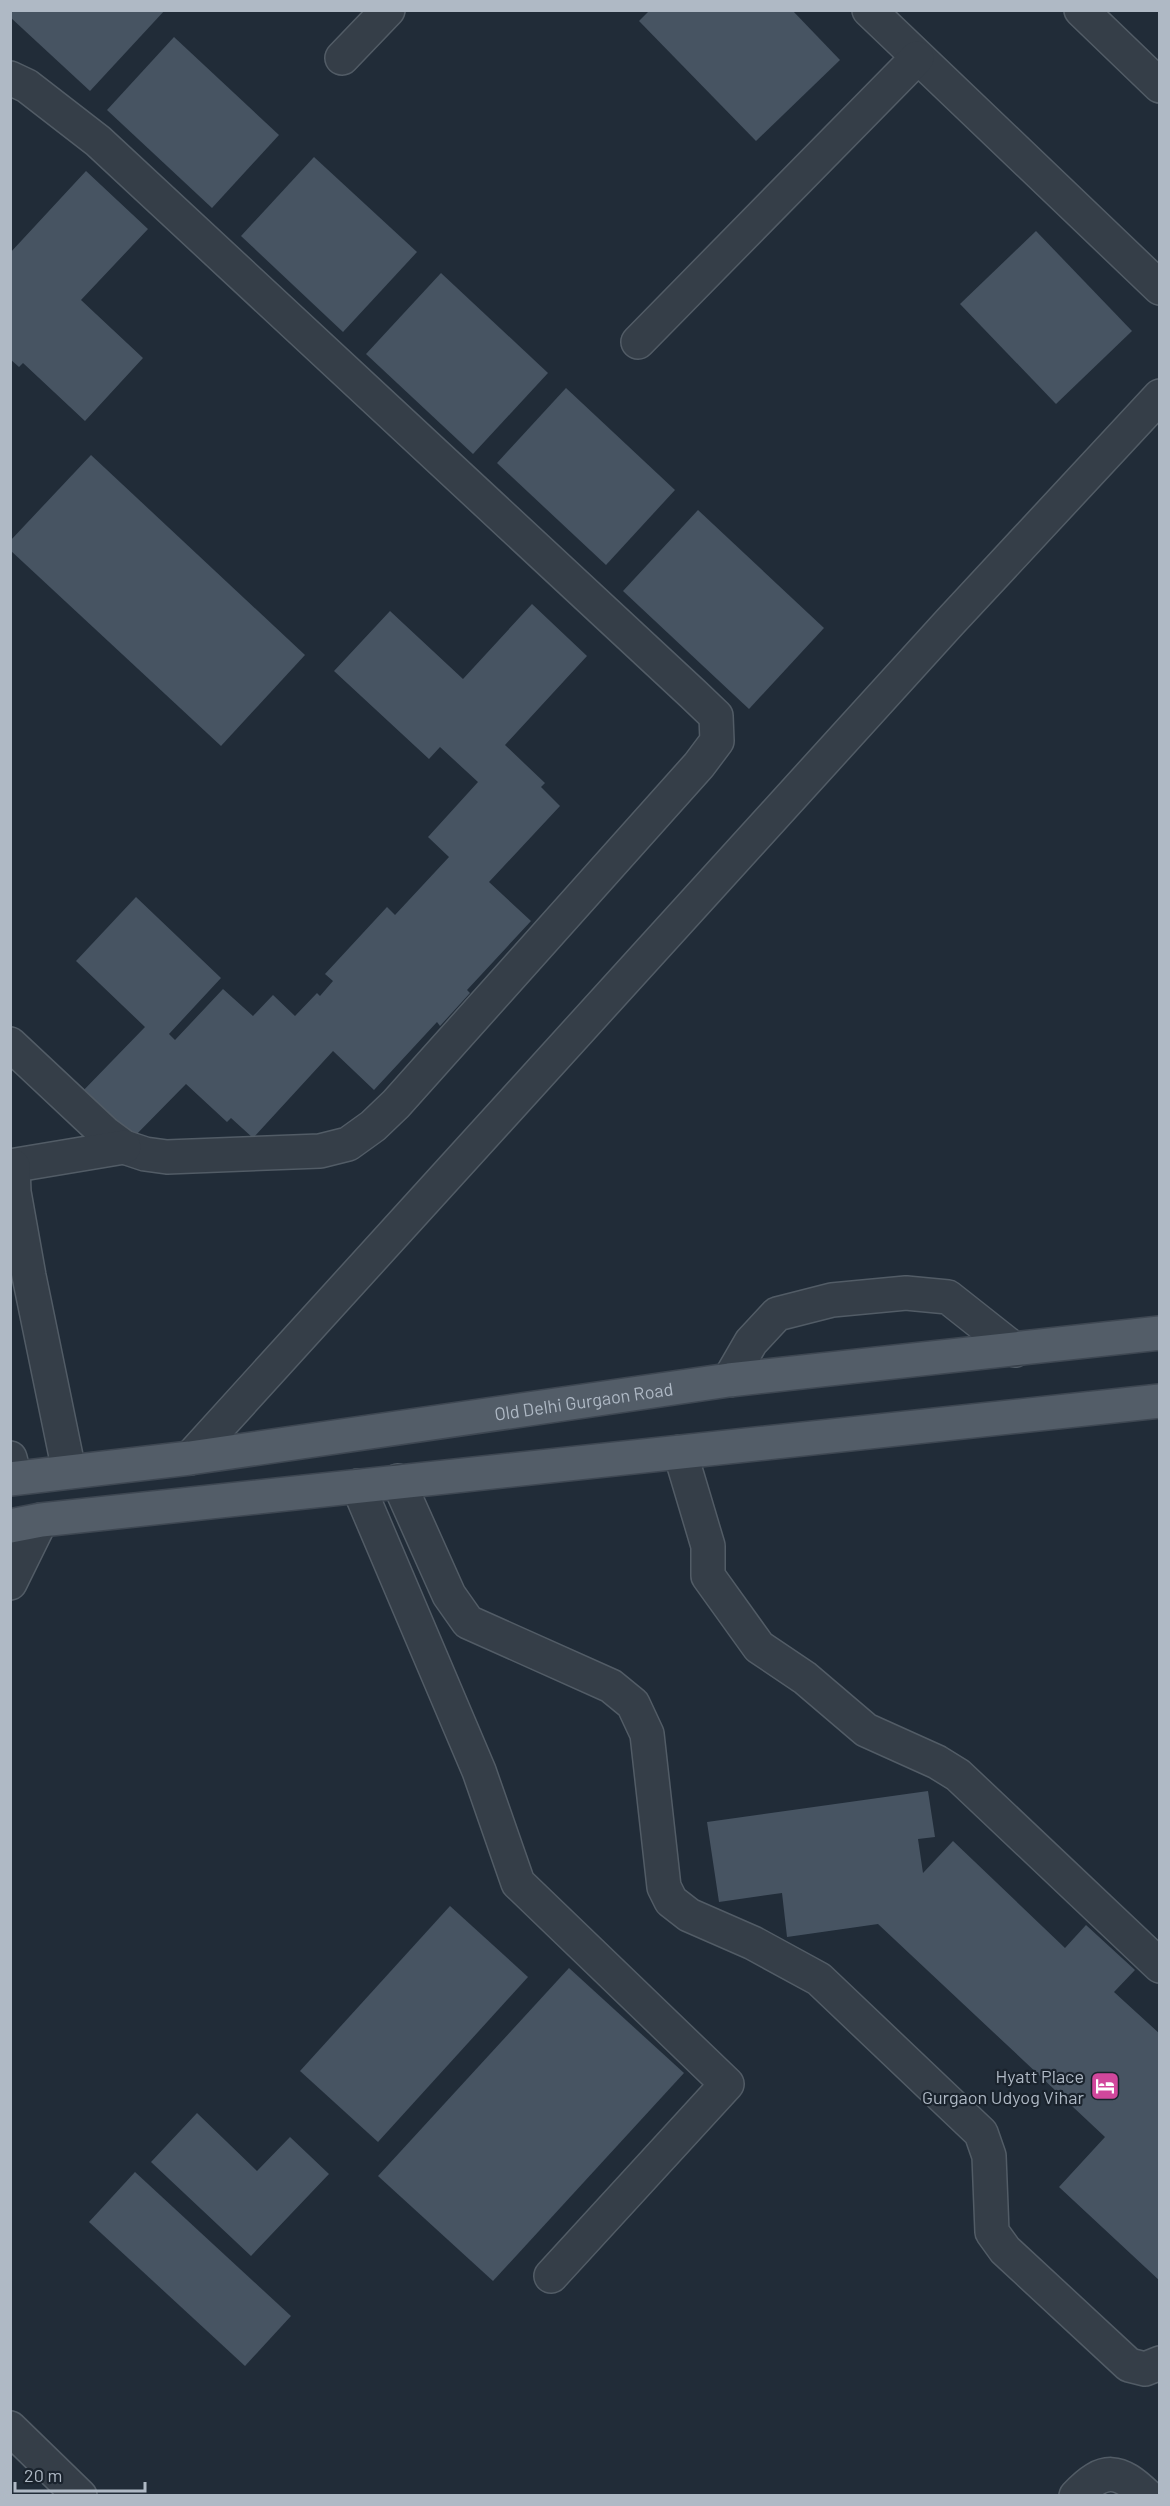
<svg xmlns="http://www.w3.org/2000/svg" width="1170" height="2506" viewBox="0 0 1170 2506" font-family="Barlow,sans-serif">
	<style>
		.building { fill: #475462 }
		.lines { fill: none; stroke-linecap: round; stroke-linejoin: round }
		.minor-casing { stroke: #525c66; stroke-width: 36 }
		.major-casing { stroke: #3e4752; stroke-width: 36 }
		.minor { stroke: #353e48; stroke-width: 33 }
		.major { stroke: #535d68; stroke-width: 33 }
		.labels { text-anchor: middle; dominant-baseline: central; stroke-width: 4.5; stroke-linejoin: round; paint-order: stroke }
		.street-label { font-size: 18px; fill: #afb9c5; stroke: #1a232d }
		.poi-label { font-size: 18px; fill: #afb9c5; stroke: #1a232d; text-anchor: end }
	</style>
	<rect width="100%" height="100%" fill="#212c38"/>
	<!-- building -->
	<g class="building">
		<polygon points="10,10 165,10 90,91 10,17"/>
		<polygon points="650,10 792,10 840,60 756,141 639,21"/>
		<polygon points="174,37 279,135 212,208 107,110"/>
		<polygon points="314,157 417,252 343,332 241,236"/>
		<polygon points="86,171 148,229 81,300 143,358 85,421 23,363 19,367 10,359 10,253"/>
		<polygon points="1036,231 1132,331 1056,404 960,304"/>
		<polygon points="441,273 548,373 473,454 366,354"/>
		<polygon points="566,388 675,490 606,565 497,463"/>
		<polygon points="91,455 305,655 221,746 10,550 10,541"/>
		<polygon points="698,510 824,628 749,709 623,591"/>
		<polygon points="532,604 587,656 505,745 545,783 541,787 560,806 489,882 531,921 467,990 470,993 440,1026 437,1022 374,1090 333,1051 253,1138 231,1118 227,1122 186,1084 128,1143 79,1095 145,1027 76,961 136,897 221,978 169,1034 175,1040 223,989 253,1016 273,995 295,1016 317,993 320,996 333,981 325,974 387,907 395,915 449,857 428,837 478,782 440,747 429,759 334,671 390,611 463,679"/>
		<polygon points="928,1791 935,1837 918,1839 923,1873 953,1841 1065,1948 1086,1925 1135,1970 1114,1992 1160,2034 1160,2281 1059,2187 1105,2137 878,1924 787,1937 782,1893 719,1902 707,1822"/>
		<polygon points="450,1906 528,1977 378,2142 300,2071"/>
		<polygon points="569,1968 684,2073 493,2281 378,2176"/>
		<polygon points="197,2113 257,2171 290,2137 329,2174 251,2256 151,2162"/>
		<polygon points="135,2172 291,2316 245,2366 89,2222"/>
	</g>
	<g class="lines">
		<!-- minor casing -->
		<g class="minor-casing">
			<g id="minor">
				<polyline points="869,10 1160,288"/>
				<polyline points="1081,10 1160,86"/>
				<polyline points="342,58 388,10"/>
				<polyline points="10,78 27,86 98,141 693,694 716,716 717,741 699,765 396,1104 373,1126 348,1144 320,1151 167,1157 145,1154 124,1147 105,1133 10,1044"/>
				<polyline points="638,342 917,58"/>
				<polyline points="10,1166 124,1147"/>
				<polyline points="13,1166 14,1192 29,1276 69,1471"/>
				<polyline points="729,1380 751,1342 777,1314 832,1300 906,1293 948,1297 1015,1350"/>
				<polyline points="680,1452 708,1546 708,1576 759,1647 805,1678 866,1730 937,1762 958,1775 1160,1966"/>
				<polyline points="10,1458 15,1478"/>
				<polyline points="190,1458 949,623 1160,396"/>
				<polyline points="398,1481 449,1595 468,1622 611,1686 633,1704 647,1734 664,1887 671,1901 689,1915 753,1943 819,1979 981,2133 989,2156 992,2232 1005,2250 1129,2365 1145,2369 1160,2363"/>
				<polyline points="358,1486 479,1771 518,1883 727,2084 551,2276"/>
				<polyline points="10,1583 41,1520"/>
				<polyline points="10,2428 80,2496"/>
				<path d="M1076 2496C1104 2466 1119 2469 1147 2496"/>
			</g>
		</g>
		<!-- major casing -->
		<g class="major-casing">
			<g id="major">
				<path id="s1" d="M10 1479 190 1458 729 1380 1160 1333"/>
				<polyline points="10,1526 41,1520 1160,1401"/>
			</g>
		</g>
		<!-- minor -->
		<use href="#minor" class="minor"/>
		<!-- major -->
		<use href="#major" class="major"/>
	</g>
	<!-- icons -->
	<defs>
		<g id="hotel-square" transform="scale(1.5)"><rect x="-9" y="-9" width="18" height="18" rx="4" fill="#d1479c" stroke="#1a232d"/><path d="M-6-4.5h1.5V1H6V5H4.5V3h-9V5H-6ZM-4 0a1.8 1.8 0 1 1 3.6 0ZM.5 0V-2.5h3Q6-2.5 6 0Z" fill="#fff"/></g>
	</defs>
	<g fill-rule="evenodd">
		<use href="#hotel-square" x="1105" y="2086"/>
	</g>
	<g class="labels">
		<!-- street labels -->
		<g class="street-label">
			<text stroke="none"><textPath href="#s1" startOffset="579">Old Delhi Gurgaon Road</textPath></text>
		</g>
		<!-- poi labels -->
		<g class="poi-label">
			<text x="1084" y="2076">Hyatt Place<tspan x="1084" dy="21">Gurgaon Udyog Vihar</tspan></text>
		</g>
	</g>
	<!-- border -->
	<rect width="1170" height="2506" fill="none" stroke="#afb9c5" stroke-width="24"/>
	<!-- scale -->
	<path d="M15 2482v9h130v-9" fill="none" stroke="#afb9c5" stroke-width="3"/>
	<text x="24" y="2482" font-size="18" fill="#afb9c5" stroke="#1a232d" stroke-width="4.5" paint-order="stroke">20 m</text>
</svg>
